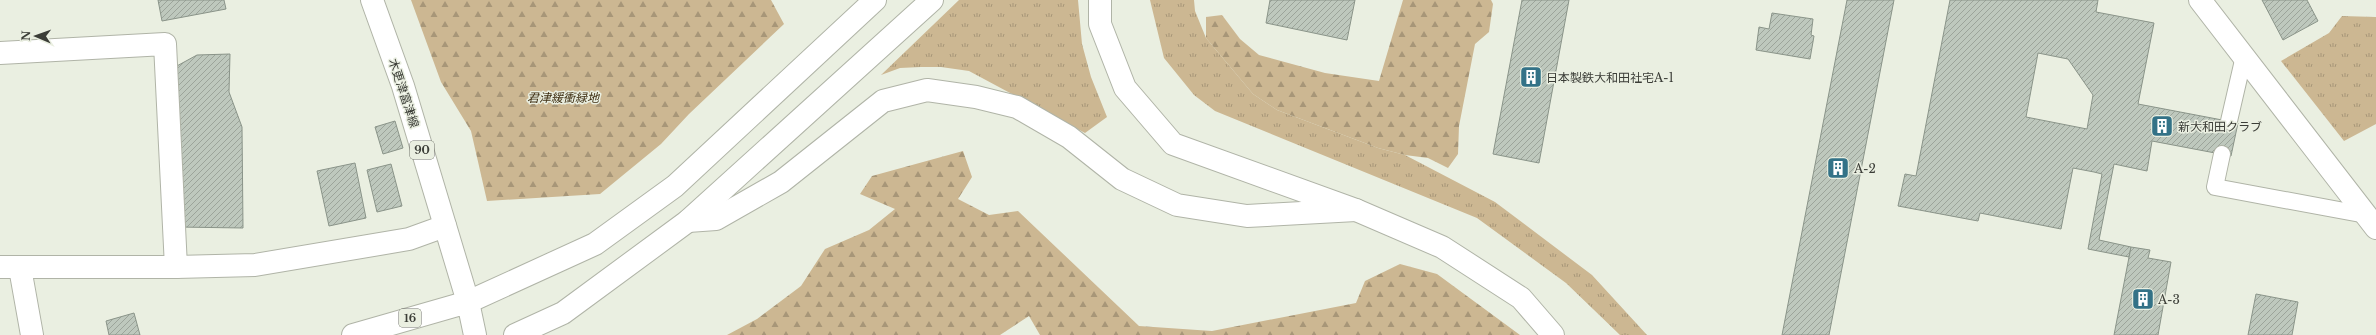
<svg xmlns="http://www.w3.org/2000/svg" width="2376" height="335" viewBox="0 0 2376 335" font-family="'Libre Baskerville','Noto Sans JP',serif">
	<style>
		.grass { fill: url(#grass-tufts) }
		.forest { fill: url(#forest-firs) }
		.building { fill: url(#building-hatch); stroke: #8a9489; fill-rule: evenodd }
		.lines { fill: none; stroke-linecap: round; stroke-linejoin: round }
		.lane-casing { stroke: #b0b4a7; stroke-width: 18 }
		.street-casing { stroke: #b0b4a7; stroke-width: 24 }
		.secondary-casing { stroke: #b0b4a7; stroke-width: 24 }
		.primary-casing { stroke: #b0b4a7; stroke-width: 24 }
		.highway-casing { stroke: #b0b4a7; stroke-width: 24 }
		.lane { stroke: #fff; stroke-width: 16 }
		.street { stroke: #fff; stroke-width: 22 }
		.secondary { stroke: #fff; stroke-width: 22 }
		.primary { stroke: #fff; stroke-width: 22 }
		.highway { stroke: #fff; stroke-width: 22 }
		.labels { text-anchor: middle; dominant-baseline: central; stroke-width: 3; stroke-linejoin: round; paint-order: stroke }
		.shield { fill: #eaefe1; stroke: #70726a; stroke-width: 1 }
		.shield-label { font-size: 11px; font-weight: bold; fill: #3b3d37 }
		.poi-label { font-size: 12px; fill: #3b3d37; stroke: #eaefe1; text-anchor: start }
		.street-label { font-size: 12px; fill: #3b3d37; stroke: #eaefe1 }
		.park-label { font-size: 12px; font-style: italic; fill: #3f2f13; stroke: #eaefe1 }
	</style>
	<defs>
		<pattern id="grass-tufts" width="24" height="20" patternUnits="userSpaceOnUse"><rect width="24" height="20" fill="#ccb792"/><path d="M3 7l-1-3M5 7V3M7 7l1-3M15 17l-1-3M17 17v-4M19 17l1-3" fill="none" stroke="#a79678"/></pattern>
		<pattern id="forest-firs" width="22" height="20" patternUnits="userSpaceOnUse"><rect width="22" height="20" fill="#ccb792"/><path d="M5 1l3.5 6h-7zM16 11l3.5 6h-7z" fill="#a79678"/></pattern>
		<pattern id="building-hatch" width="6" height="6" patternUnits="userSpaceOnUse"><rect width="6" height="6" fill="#bec8bd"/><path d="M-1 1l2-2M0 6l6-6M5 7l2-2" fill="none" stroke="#9ca49a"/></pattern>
	</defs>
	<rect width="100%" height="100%" fill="#eaefe1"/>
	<!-- grass -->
	<g class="grass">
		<polygon points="959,0 1078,0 1082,44 1091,77 1107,117 1085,133 969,71 941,67 921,67 900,68 881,75"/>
		<polygon points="1150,0 1194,0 1195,11 1206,38 1253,94 1277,110 1378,148 1405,155 1495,202 1592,275 1647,335 1620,335 1566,283 1477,218 1215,111 1194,95 1164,58"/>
		<polygon points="2342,16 2376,17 2376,124 2344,141 2281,61 2329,33"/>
	</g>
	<!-- forest -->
	<g class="forest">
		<polygon points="411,0 771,0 784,24 689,114 661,144 600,194 487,201 471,131 441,82"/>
		<polygon points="1403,0 1491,0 1493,4 1489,32 1475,44 1459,126 1458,154 1448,168 1428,158 1405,155 1378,148 1277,110 1253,94 1206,38 1206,17 1222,15 1240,39 1259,55 1325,73 1379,81"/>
		<polygon points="963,151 972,177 958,199 989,215 1018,211 1139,326 1212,331 1356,303 1365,281 1400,264 1437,274 1520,335 1040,335 1029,316 1000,335 727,335 757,319 801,286 825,249 869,230 895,209 860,194 872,176"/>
	</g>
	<!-- building -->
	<g class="building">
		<polygon points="158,0 224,0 226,9 162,21"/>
		<polygon points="1270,0 1355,0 1347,40 1266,23"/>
		<polygon points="1522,0 1569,0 1539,163 1493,154"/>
		<polygon points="1847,0 1894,0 1829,335 1782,335"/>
		<path d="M1950 0H2098L2096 12 2154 23 2138 104 2238 123 2231 156 2152 141 2147 171 2114 164 2099 240 2131 247 2129 257 2088 249 2102 174 2094 172 2073 168 2061 229 1980 213 1978 221 1898 206 1905 174 1916 176ZM2038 53 2068 59 2093 95 2087 129 2026 117Z"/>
		<polygon points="2262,0 2307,0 2318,21 2283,40"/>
		<polygon points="1772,13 1813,19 1811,35 1814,36 1810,59 1756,50 1759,27 1769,29"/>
		<polygon points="230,54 229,92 242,127 243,228 178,227 175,67 197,55"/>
		<polygon points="395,121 403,148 383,154 375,127"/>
		<polygon points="355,163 366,218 329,226 317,171"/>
		<polygon points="391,164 402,206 377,212 367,170"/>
		<polygon points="2131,247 2150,250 2148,258 2171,262 2158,335 2114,335"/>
		<polygon points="2256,294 2298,302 2292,335 2248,335"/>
		<polygon points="134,313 140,335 109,335 106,321"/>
	</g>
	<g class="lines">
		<!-- lane casing -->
		<g class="lane-casing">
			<g id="lane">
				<polyline points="2229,121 2244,56"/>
				<polyline points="2222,154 2215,187 2366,215"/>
			</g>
		</g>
		<!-- street casing -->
		<g class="street-casing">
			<g id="street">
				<polyline points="2200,0 2376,228"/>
				<polyline points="0,53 165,44 176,267"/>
				<polyline points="688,221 716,219 781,182 883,101 927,90 976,97 1017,107 1069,137 1122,179 1177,205 1247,216 1356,210"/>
				<polyline points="0,267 176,267 255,265 409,239 445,226"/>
				<polyline points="20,268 32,335"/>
			</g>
		</g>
		<!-- secondary casing -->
		<g class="secondary-casing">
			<g id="secondary">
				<polyline points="1100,0 1100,24 1125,88 1173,144 1356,210 1442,247 1521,298 1553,335"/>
				<polyline points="468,302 595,244 675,186 875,0"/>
				<polyline points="515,335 563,313 688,221 932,0"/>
			</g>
		</g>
		<!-- primary casing -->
		<g class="primary-casing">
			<polyline id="primary" points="372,0 403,86 468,302"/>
		</g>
		<!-- highway casing -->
		<g class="highway-casing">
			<polyline id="highway" points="353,335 468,302 475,335"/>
		</g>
		<!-- lane -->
		<use href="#lane" class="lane"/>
		<!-- street -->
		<use href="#street" class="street"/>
		<!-- secondary -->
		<use href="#secondary" class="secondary"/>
		<!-- primary -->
		<use href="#primary" class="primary"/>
		<!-- highway -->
		<use href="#highway" class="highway"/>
	</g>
	<!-- icons -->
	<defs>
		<g id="building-square" transform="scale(1.15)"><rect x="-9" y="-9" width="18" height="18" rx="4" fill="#337287" stroke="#eaefe1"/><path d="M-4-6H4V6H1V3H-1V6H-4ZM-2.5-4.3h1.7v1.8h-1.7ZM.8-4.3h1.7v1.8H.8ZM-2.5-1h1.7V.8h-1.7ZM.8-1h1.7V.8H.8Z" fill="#fff"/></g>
	</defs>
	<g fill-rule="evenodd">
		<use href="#building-square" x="1531" y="77"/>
		<use href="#building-square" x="2162" y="126"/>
		<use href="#building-square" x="1838" y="168"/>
		<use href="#building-square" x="2143" y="299"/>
	</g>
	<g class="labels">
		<!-- shield labels -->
		<g class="shield">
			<rect x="410" y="141" width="24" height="18" rx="3"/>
			<rect x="399" y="309" width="22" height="18" rx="3"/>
		</g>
		<g class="shield-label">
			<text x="422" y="150">90</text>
			<text x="410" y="318">16</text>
		</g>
		<!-- poi labels -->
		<g class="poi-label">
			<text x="1546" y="77">日本製鉄大和田社宅A-1</text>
			<text x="2178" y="126">新大和田クラブ</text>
			<text x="1854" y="168">A-2</text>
			<text x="2158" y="299">A-3</text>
		</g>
		<!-- street labels -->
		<g class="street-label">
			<text transform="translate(404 93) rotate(72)">木更津富津線</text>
		</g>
		<!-- park labels -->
		<g class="park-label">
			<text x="563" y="97">君津緩衝緑地</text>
		</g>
	</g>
	<!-- north arrow -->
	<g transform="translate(36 36) rotate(272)" stroke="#eaefe1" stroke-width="3" paint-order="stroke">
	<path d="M0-3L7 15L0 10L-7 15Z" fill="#3b3d37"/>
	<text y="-6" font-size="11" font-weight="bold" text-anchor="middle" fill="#3b3d37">N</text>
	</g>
</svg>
